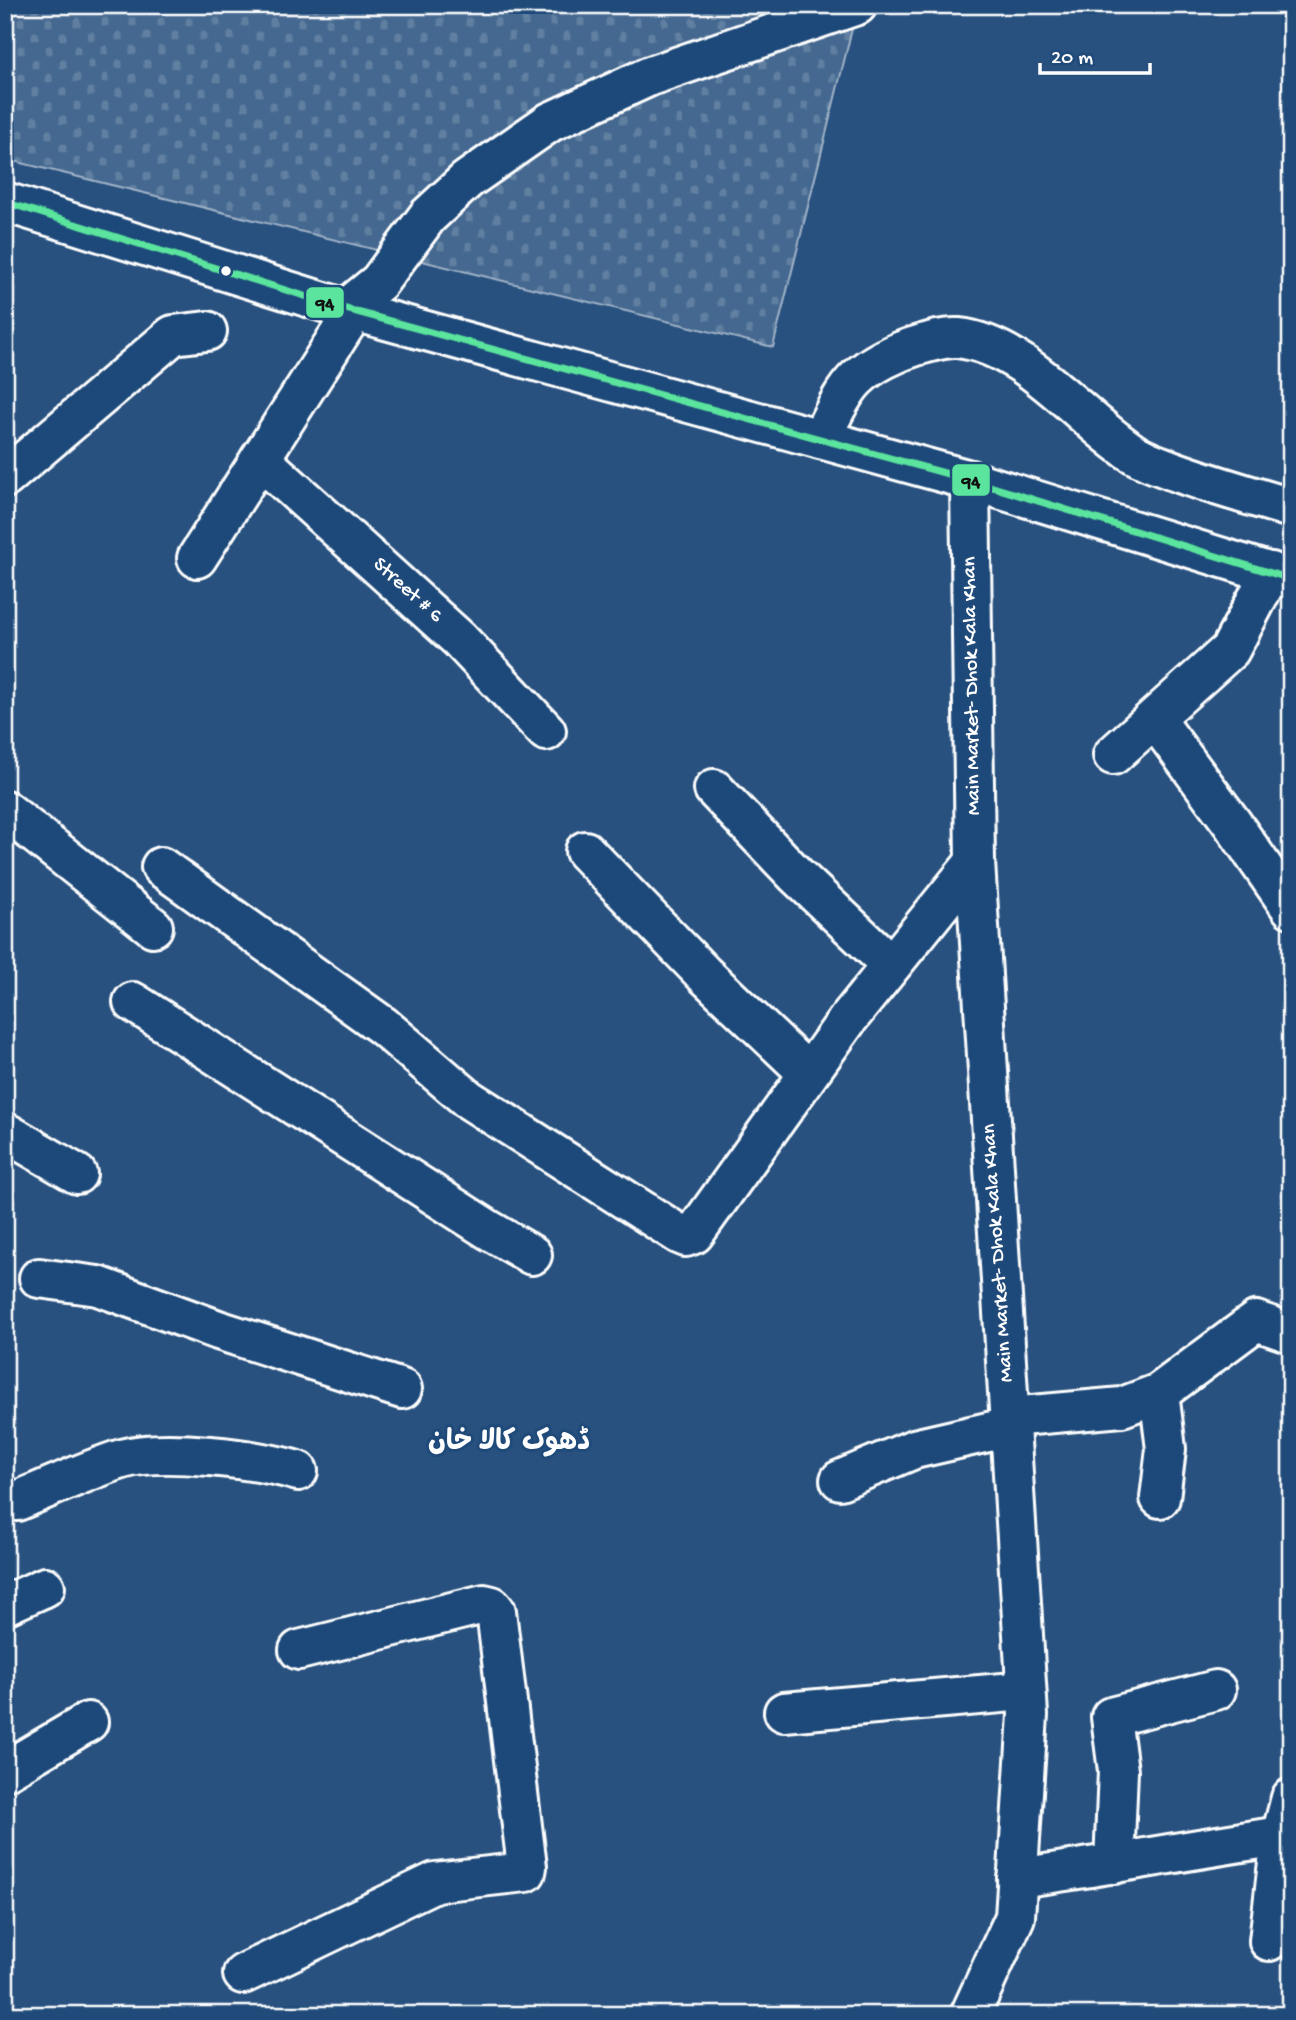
<svg xmlns="http://www.w3.org/2000/svg" width="1296" height="2020" viewBox="0 0 1296 2020" font-family="'Gochi Hand','Playpen Sans Arabic',sans-serif">
	<style>
		.cemetery { fill: url(#cemetery-stones); stroke: #a2b4c8; stroke-width: 2 }
		.lines { fill: none; stroke-linecap: round; stroke-linejoin: round }
		.minor-casing { stroke: #fff; stroke-width: 44 }
		.minor { stroke: #1f4a7a; stroke-width: 38 }
		.bus-1-casing { stroke: #1f4a7a; stroke-width: 12 }
		.bus-1 { stroke: #5ae49d; stroke-width: 7 }
		.bus-dot { fill: #fff; stroke: #1f4a7a; stroke-width: 2.5 }
		.labels { text-anchor: middle; dominant-baseline: central; stroke-width: 6; stroke-linejoin: round; paint-order: stroke }
		.street-label { font-size: 21px; fill: #fff; stroke: #1f4a7a }
		.district-label { font-size: 28px; font-weight: bold; fill: #fff; stroke: #1f4a7a }
		.line-badge { stroke: #1f4a7a; stroke-width: 2.5 }
		.pale-badge-label { font-size: 19px; text-anchor: middle; font-weight: bold; fill: #111 }
	</style>
	<defs>
		<pattern id="cemetery-stones" width="16" height="16" patternUnits="userSpaceOnUse" patternTransform="scale(1.75)"><rect width="16" height="16" fill="#446890"/><path d="M2 7V4a2 2 0 0 1 4 0v3zM10 15v-3a2 2 0 0 1 4 0v3z" fill="#607fa1"/></pattern>
	</defs>
	<rect width="100%" height="100%" fill="#28517f"/>
	<filter id="ink" filterUnits="userSpaceOnUse"><feTurbulence type="fractalNoise" baseFrequency=".0143" numOctaves="2"/><feDisplacementMap in="SourceGraphic" scale="14" xChannelSelector="R" yChannelSelector="G"/><feConvolveMatrix kernelMatrix="1 2 1 2 8 2 1 2 1" color-interpolation-filters="sRGB"/></filter>
	<g filter="url(#ink)">
		<!-- cemetery -->
		<polygon class="cemetery" points="5,5 858,5 773,347 5,159"/>
		<g class="lines">
			<!-- minor casing -->
			<g class="minor-casing">
				<g id="minor">
					<polyline points="5,202 346,309 970,480 1291,579"/>
					<polyline points="346,309 379,282 428,216 467,180 550,122 650,76 857,5"/>
					<path d="M820 439C831 420 840 395 856 379 871 364 896 352 916 346 929 342 945 337 958 338 1024 345 1078 416 1130 451 1142 460 1159 465 1174 471 1212 485 1252 496 1291 508"/>
					<polyline points="260,459 459,639 546,731"/>
					<polyline points="5,478 173,335 207,331"/>
					<polyline points="197,558 355,310"/>
					<polyline points="1155,719 1232,823 1291,908"/>
					<polyline points="1113,755 1230,650 1271,572"/>
					<polyline points="714,789 796,875 891,965"/>
					<polyline points="5,810 153,927"/>
					<polyline points="585,851 704,974 808,1073"/>
					<polyline points="161,867 383,1026 468,1099 679,1234 686,1237 694,1234 848,1019 975,862"/>
					<polyline points="133,1002 489,1230 532,1255"/>
					<polyline points="5,1132 77,1174"/>
					<polyline points="39,1278 98,1286 218,1330 402,1389"/>
					<polyline points="1159,1393 1166,1449 1160,1498"/>
					<polyline points="1009,1417 1122,1407 1159,1393 1256,1321 1291,1333"/>
					<polyline points="840,1480 914,1449 1010,1427"/>
					<path d="M17 1501C52 1487 87 1470 122 1459 162 1447 258 1459 298 1471"/>
					<polyline points="5,1605 45,1587"/>
					<polyline points="784,1712 1026,1691"/>
					<polyline points="5,1771 88,1722"/>
					<polyline points="1114,1864 1118,1771 1111,1717 1216,1690"/>
					<path d="M1017 1878C1105 1866 1192 1849 1281 1836"/>
					<polyline points="1269,1941 1281,1836 1291,1798"/>
					<polyline points="243,1974 435,1882 526,1872 527,1867 496,1611 492,1606 484,1604 299,1650"/>
					<polyline points="970,2015 1015,1917 1028,1715 975,862 970,480"/>
				</g>
			</g>
			<!-- minor -->
			<use href="#minor" class="minor"/>
			<!-- bus-1 casing -->
			<g class="bus-1-casing">
				<polyline id="bus-1" points="5,202 346,309 970,480 1291,579"/>
			</g>
			<!-- bus-1 -->
			<use href="#bus-1" class="bus-1"/>
		</g>
	</g>
	<!-- markers -->
	<circle class="bus-dot" cx="226" cy="271" r="6"/>
	<g class="labels">
		<!-- street labels -->
		<g class="street-label">
			<text transform="translate(407 591) rotate(42)">Street # 6</text>
			<text transform="translate(973 686) rotate(-91)">Main Market- Dhok Kala Khan</text>
			<text transform="translate(999 1253) rotate(-94)">Main Market- Dhok Kala Khan</text>
		</g>
		<!-- district labels -->
		<g class="district-label">
			<text x="509" y="1443">ڈھوک کالا خان</text>
		</g>
	</g>
	<g class="line-badge">
		<rect x="305" y="286" width="40" height="33" rx="7" fill="#5ae49d"/>
		<rect x="951" y="463" width="40" height="34" rx="7" fill="#5ae49d"/>
	</g>
	<g class="pale-badge-label">
		<text x="325" y="309">94</text>
		<text x="971" y="487">94</text>
	</g>
	<!-- margin -->
	<rect width="1296" height="2020" fill="none" stroke="#1f4a7a" stroke-width="28"/>
	<rect x="14" y="14" width="1268" height="1992" fill="none" stroke="#fff" stroke-width="2.5" filter="url(#ink)"/>
	<!-- scale -->
	<path d="M1040 63v10h110v-10" fill="none" stroke="#ffffff" stroke-width="3.5"/>
	<text x="1051" y="63" font-size="21" fill="#ffffff" stroke="#1f4a7a" stroke-width="5" paint-order="stroke">20 m</text>
</svg>
